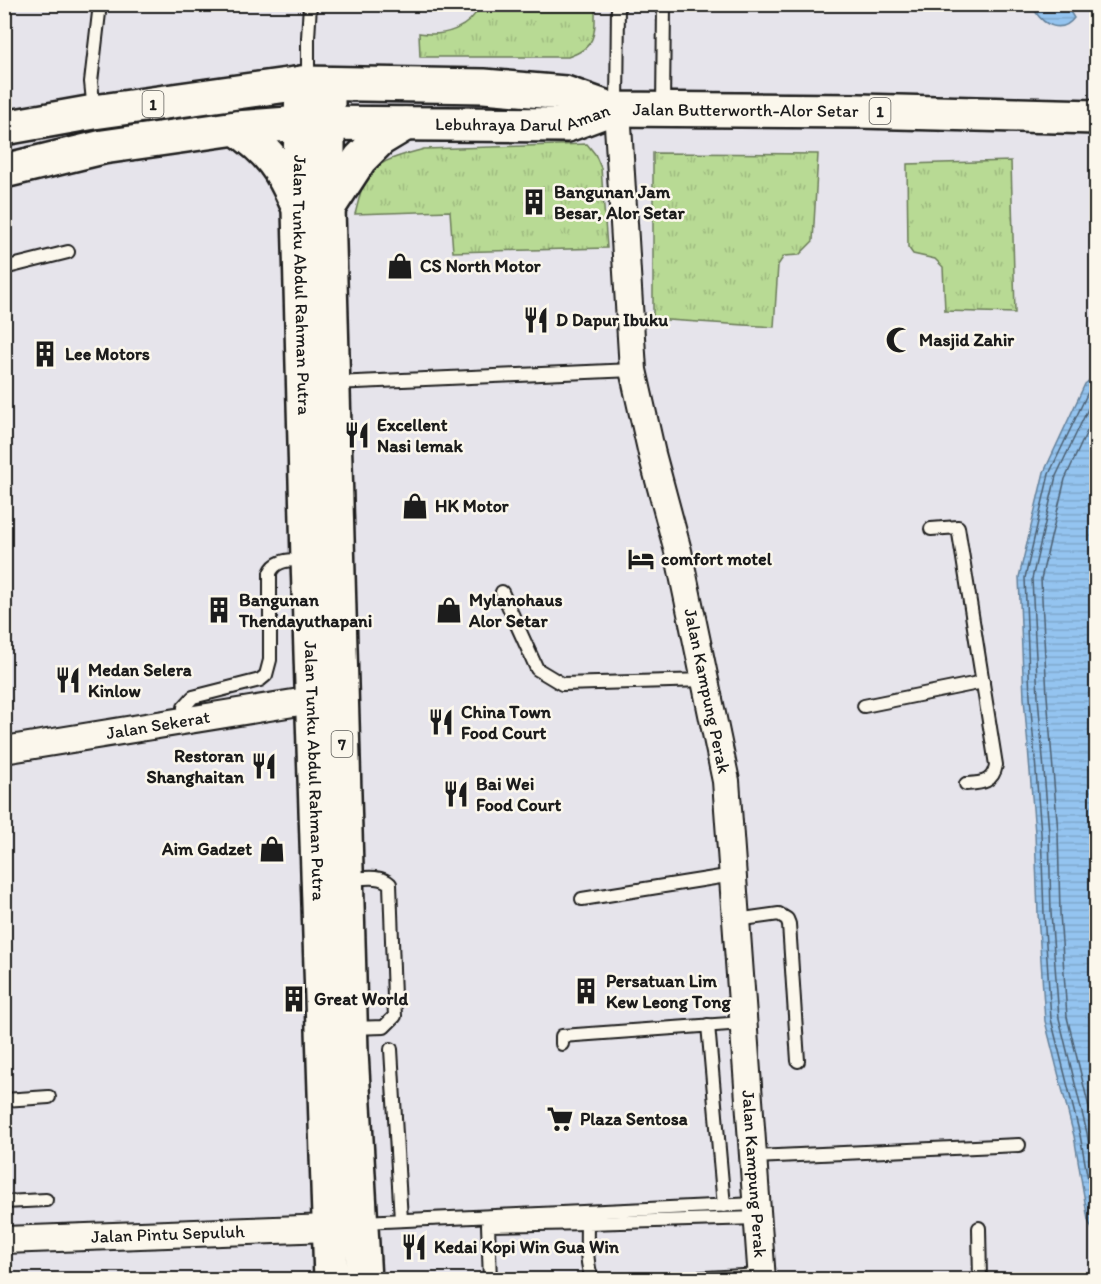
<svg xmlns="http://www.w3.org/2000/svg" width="1101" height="1284" viewBox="0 0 1101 1284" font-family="Itim,sans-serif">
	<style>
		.grass { fill: url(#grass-tufts); stroke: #6a7b58; stroke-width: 1.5 }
		.water { fill: url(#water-rules); stroke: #64819b; stroke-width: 1.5 }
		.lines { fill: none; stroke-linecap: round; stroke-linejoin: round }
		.shore { stroke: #4c5f71; stroke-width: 1.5 }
		.service-casing { stroke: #1c1c1c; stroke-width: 16 }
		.minor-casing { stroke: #1c1c1c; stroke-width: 30 }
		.primary-casing { stroke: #1c1c1c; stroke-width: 38 }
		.service { stroke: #fbf7ec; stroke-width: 12 }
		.minor { stroke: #fbf7ec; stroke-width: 26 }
		.primary { stroke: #fbf7ec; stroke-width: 33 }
		.labels { text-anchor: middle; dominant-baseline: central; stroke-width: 5; stroke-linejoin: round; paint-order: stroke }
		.shield { fill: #fbf7ec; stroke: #5f5e5a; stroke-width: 1.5 }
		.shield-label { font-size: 16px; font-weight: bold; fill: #1c1c1c }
		.street-label { font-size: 18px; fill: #1c1c1c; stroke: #fbf7ec }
		.poi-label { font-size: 18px; font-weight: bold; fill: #1c1c1c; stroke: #fbf7ec; text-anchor: start }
	</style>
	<defs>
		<pattern id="grass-tufts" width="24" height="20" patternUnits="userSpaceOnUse" patternTransform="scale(1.5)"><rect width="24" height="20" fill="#b8da94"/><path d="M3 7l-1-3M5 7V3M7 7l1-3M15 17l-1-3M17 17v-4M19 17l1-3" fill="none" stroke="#9eba7f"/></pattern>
		<pattern id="water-rules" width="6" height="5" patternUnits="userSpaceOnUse" patternTransform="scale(1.5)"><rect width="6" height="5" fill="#94c4f0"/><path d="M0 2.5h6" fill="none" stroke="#7fa8cd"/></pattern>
	</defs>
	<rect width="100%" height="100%" fill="#e6e4eb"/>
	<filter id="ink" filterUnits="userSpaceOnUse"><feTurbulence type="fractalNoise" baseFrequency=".0167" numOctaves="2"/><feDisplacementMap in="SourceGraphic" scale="12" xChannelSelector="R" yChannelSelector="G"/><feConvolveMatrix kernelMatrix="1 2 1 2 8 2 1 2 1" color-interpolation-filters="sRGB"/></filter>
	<g filter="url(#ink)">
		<!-- grass -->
		<g class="grass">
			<path d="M481 4 595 5C595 31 598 47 568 57H420L419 33C444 37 470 29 481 4Z"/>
			<path d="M587 144 595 154 601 168 607 248 453 252 450 211 355 214C358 204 360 192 364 182 374 160 403 155 424 149Z"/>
			<polygon points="653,153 818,154 813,241 799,255 784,256 778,265 774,327 653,319"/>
			<polygon points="1011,161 1015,313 945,311 943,267 935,259 913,254 908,247 907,164"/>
		</g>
		<!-- water -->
		<g class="water">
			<path d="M1046 5H1066L1074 18C1062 34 1044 26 1035 11Z"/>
			<polygon points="1096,375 1096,1238 1088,1220 1074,1136 1045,1021 1038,914 1035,833 1024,698 1019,577 1044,472 1085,384"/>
		</g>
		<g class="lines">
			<!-- shore -->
			<g class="shore">
				<polyline points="1096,382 1090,388 1049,474 1025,578 1030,697 1041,833 1044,914 1051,1019 1080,1135 1096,1224"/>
				<polyline points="1096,392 1056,476 1032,579 1038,697 1049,832 1051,913 1059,1018 1087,1133 1096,1189"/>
				<polyline points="1096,412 1065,479 1041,579 1047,696 1058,832 1060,913 1067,1017 1096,1136"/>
			</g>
			<!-- service casing -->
			<g class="service-casing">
				<g id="service">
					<polyline points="308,82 308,38 310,4"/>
					<polyline points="617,108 618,4"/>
					<polyline points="663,108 664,4"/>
					<polyline points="94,111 91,82 100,4"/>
					<polyline points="4,268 68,252"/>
					<polyline points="334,383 633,370"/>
					<path d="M931 529 958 527 996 765C993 783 981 783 966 784"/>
					<polyline points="502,592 537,669 562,684 706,680"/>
					<polyline points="864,706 983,682"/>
					<path d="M186 720 184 707 193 697 260 680 266 675 270 660V573C276 558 292 561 306 559"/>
					<path d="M347 879C360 879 380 874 390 884L394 997 395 1016 384 1027 351 1028"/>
					<polyline points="582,899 733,875"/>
					<polyline points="736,920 779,914 787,919 789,924 798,1061"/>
					<polyline points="708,1025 724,1206"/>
					<polyline points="562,1044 562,1036 743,1023"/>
					<polyline points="391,1049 401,1220"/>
					<polyline points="4,1100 49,1097"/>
					<polyline points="753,1157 1019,1145"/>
					<polyline points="4,1202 46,1200"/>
					<polyline points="362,1222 756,1204"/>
					<polyline points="979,1228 980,1280"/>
					<polyline points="490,1280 488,1225 587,1223"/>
					<path d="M594 1280C585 1270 587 1237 587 1223L757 1218"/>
					<polyline points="666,1280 762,1275"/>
				</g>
			</g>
			<!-- minor casing -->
			<g class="minor-casing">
				<g id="minor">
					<path id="s1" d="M617 109 633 370 652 454 678 551 726 781 762 1280"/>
					<path id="s2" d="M4 750 312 700"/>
					<path id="s3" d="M4 1240 329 1228"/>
				</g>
			</g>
			<!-- primary casing -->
			<g class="primary-casing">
				<g id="primary">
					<path id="s4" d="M302 83 299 209 308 559 331 1280"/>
					<polyline points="328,84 328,208 351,1052 364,1280"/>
					<path id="s5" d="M4 128 94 112 302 83 484 86 565 93 610 109 859 111 1096 117"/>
					<path d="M236 128C269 151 282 168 297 204"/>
					<path id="s6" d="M4 171 103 147 236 128 302 123 567 125 610 109"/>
					<polyline points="328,208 360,159 380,139 405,124"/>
				</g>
			</g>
			<!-- service -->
			<use href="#service" class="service"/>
			<!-- minor -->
			<use href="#minor" class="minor"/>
			<!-- primary -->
			<use href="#primary" class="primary"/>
		</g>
	</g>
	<!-- icons -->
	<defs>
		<g id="building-bare" transform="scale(2.07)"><path d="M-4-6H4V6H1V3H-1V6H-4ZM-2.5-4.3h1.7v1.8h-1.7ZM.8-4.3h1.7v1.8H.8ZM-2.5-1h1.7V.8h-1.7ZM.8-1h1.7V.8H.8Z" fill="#1c1c1c" stroke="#fbf7ec" stroke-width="2.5" paint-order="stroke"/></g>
		<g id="shop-bare" transform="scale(2.07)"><path d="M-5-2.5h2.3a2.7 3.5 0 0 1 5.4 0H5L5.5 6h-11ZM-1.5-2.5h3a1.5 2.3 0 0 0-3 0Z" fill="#1c1c1c" stroke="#fbf7ec" stroke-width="2.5" paint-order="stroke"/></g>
		<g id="restaurant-bare" transform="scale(2.07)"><path d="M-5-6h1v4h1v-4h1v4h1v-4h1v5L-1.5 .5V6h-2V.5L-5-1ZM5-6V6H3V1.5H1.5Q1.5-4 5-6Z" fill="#1c1c1c" stroke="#fbf7ec" stroke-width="2.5" paint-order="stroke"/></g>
		<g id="mosque-bare" transform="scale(2.07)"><path d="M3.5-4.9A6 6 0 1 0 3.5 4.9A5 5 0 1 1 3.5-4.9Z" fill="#1c1c1c" stroke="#fbf7ec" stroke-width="2.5" paint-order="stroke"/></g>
		<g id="hotel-bare" transform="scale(2.07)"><path d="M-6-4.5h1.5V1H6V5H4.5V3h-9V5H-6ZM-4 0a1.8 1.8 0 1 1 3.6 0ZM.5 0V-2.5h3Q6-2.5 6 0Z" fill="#1c1c1c" stroke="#fbf7ec" stroke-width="2.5" paint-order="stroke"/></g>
		<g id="supermarket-bare" transform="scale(2.07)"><path d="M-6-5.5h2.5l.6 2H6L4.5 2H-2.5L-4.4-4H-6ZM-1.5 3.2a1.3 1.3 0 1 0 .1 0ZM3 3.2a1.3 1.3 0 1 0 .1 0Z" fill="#1c1c1c" stroke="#fbf7ec" stroke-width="2.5" paint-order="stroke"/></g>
	</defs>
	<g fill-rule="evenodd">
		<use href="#building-bare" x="534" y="202"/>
		<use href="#shop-bare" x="400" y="266"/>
		<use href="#restaurant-bare" x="536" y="320"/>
		<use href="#mosque-bare" x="899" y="340"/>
		<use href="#building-bare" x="45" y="354"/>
		<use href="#restaurant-bare" x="357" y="435"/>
		<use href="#shop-bare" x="415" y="506"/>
		<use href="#hotel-bare" x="641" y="559"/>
		<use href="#building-bare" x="219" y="610"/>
		<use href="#shop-bare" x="449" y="610"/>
		<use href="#restaurant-bare" x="68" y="680"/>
		<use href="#restaurant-bare" x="441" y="722"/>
		<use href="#restaurant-bare" x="264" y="766"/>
		<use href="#restaurant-bare" x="456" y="794"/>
		<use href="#shop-bare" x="272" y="849"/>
		<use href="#building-bare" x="586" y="991"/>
		<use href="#building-bare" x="294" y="999"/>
		<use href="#supermarket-bare" x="560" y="1119"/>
		<use href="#restaurant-bare" x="414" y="1247"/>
	</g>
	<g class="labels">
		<!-- shield labels -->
		<g class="shield">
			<rect x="142.5" y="91" width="21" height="26" rx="4.5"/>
			<rect x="869.5" y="98" width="21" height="26" rx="4.5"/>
			<rect x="331.5" y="731" width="21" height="26" rx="4.5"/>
		</g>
		<g class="shield-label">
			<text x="153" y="104">1</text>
			<text x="880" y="111">1</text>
			<text x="342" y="744">7</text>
		</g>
		<!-- street labels -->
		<g class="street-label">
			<text stroke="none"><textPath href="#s5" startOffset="748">Jalan Butterworth-Alor Setar</textPath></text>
			<text stroke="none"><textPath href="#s6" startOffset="524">Lebuhraya Darul Aman</textPath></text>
			<text stroke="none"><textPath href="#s4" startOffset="202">Jalan Tunku Abdul Rahman Putra</textPath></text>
			<text stroke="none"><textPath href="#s1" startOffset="591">Jalan Kampung Perak</textPath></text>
			<text stroke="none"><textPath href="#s2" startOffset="156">Jalan Sekerat</textPath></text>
			<text stroke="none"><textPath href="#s4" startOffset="688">Jalan Tunku Abdul Rahman Putra</textPath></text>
			<text stroke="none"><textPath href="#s1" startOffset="1077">Jalan Kampung Perak</textPath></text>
			<text stroke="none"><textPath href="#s3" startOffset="164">Jalan Pintu Sepuluh</textPath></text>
		</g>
		<!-- poi labels -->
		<g class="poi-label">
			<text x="554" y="192">Bangunan Jam<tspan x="554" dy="21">Besar, Alor Setar</tspan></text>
			<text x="420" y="266">CS North Motor</text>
			<text x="556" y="320">D Dapur Ibuku</text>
			<text x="919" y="340">Masjid Zahir</text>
			<text x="65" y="354">Lee Motors</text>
			<text x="377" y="425">Excellent<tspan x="377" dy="21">Nasi lemak</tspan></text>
			<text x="435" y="506">HK Motor</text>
			<text x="661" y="559">comfort motel</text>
			<text x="239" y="600">Bangunan<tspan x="239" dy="21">Thendayuthapani</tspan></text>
			<text x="469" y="600">Mylanohaus<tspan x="469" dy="21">Alor Setar</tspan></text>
			<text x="88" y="670">Medan Selera<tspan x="88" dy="21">Kinlow</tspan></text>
			<text x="461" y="712">China Town<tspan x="461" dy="21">Food Court</tspan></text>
			<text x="244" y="756" text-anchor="end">Restoran<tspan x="244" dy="21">Shanghaitan</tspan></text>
			<text x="476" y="784">Bai Wei<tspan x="476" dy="21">Food Court</tspan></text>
			<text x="252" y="849" text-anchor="end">Aim Gadzet</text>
			<text x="606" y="981">Persatuan Lim<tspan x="606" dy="21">Kew Leong Tong</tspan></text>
			<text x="314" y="999">Great World</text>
			<text x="580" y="1119">Plaza Sentosa</text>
			<text x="434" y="1247">Kedai Kopi Win Gua Win</text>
		</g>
	</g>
	<!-- margin -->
	<rect width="1101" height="1284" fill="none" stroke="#fbf7ec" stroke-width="24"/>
	<rect x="12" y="12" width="1077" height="1260" fill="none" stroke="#1c1c1c" stroke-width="2" filter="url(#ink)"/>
</svg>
